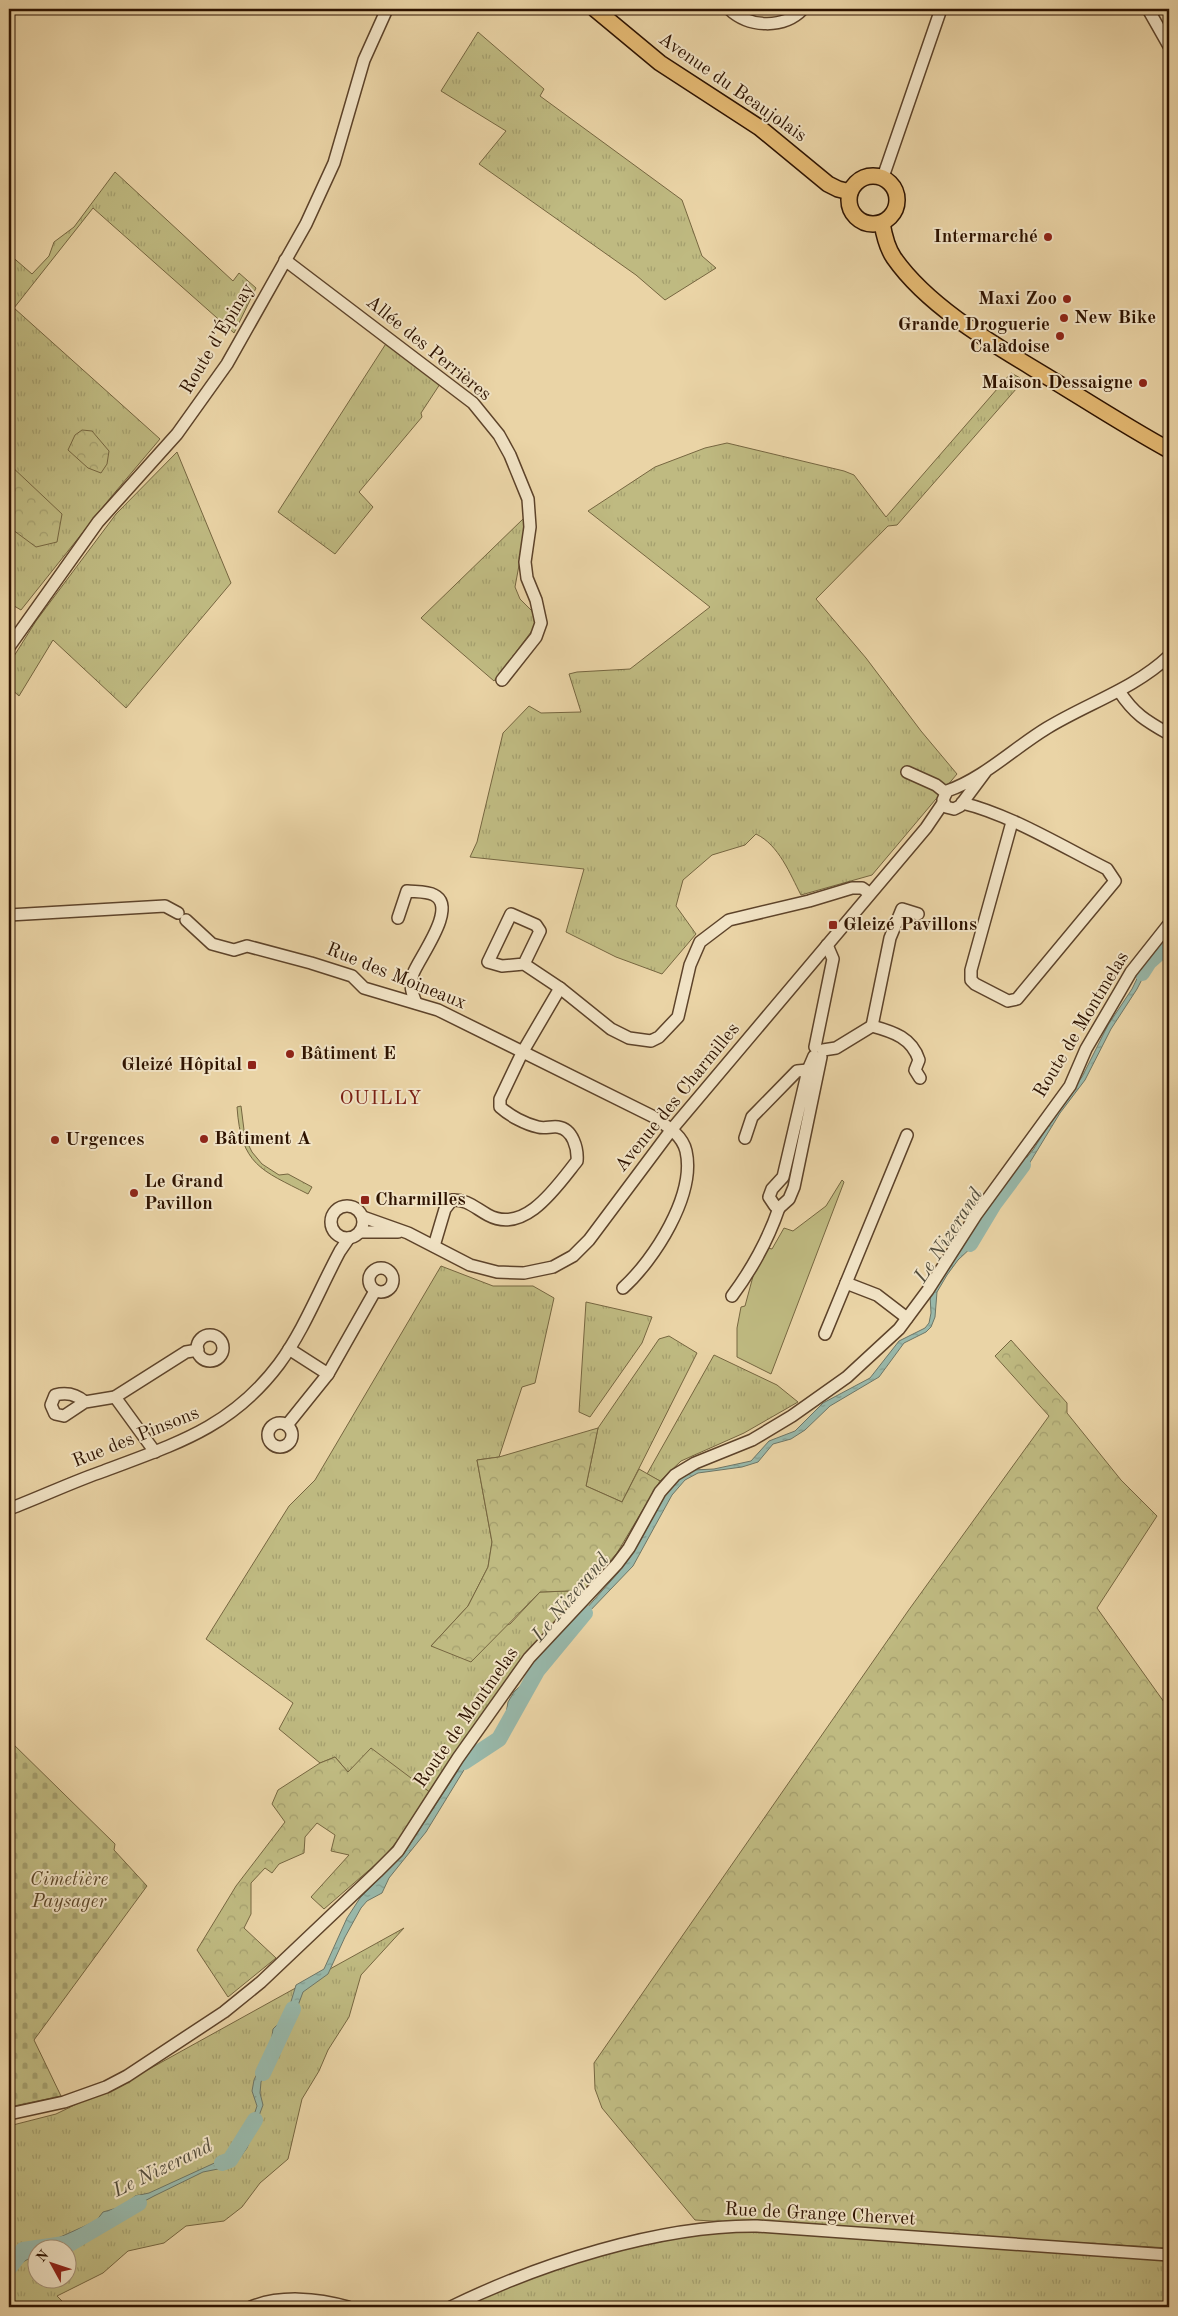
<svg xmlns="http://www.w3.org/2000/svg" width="1178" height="2316" viewBox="0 0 1178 2316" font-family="'Old Standard TT',serif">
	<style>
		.grass { fill: url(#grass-tufts); stroke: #766640; fill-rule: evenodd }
		.forest { fill: url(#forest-crowns); stroke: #766640 }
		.cemetery { fill: url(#cemetery-stones); stroke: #766640 }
		.park { fill: #bfba81; stroke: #766640 }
		.water { fill: url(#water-ripples); stroke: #6e7666 }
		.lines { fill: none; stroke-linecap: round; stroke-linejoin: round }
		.river { stroke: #98b8aa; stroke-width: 16 }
		.minor-casing { stroke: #5d432a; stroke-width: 14 }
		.major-casing { stroke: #2e1300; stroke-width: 18 }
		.minor { stroke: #f1e3c5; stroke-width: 11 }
		.major { stroke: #e5ba73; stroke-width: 15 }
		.poi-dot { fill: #8f2418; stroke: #f1e3c5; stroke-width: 2 }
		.labels { text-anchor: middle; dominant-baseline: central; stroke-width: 4; stroke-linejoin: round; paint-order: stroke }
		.street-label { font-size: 19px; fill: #2e1300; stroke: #f1e3c5 }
		.poi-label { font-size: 19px; font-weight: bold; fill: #2e1300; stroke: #f1e3c5; text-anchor: start }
		.park-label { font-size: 19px; font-style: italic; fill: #5a4527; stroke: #f1e3c5 }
		.neighbourhood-label { font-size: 20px; letter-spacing: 1px; fill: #7a1f14; stroke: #f1e3c5 }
		.water-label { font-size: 20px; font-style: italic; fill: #534d3c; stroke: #f1e3c5 }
	</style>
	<defs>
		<pattern id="grass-tufts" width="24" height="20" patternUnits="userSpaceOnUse" patternTransform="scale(1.25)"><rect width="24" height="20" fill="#bfba81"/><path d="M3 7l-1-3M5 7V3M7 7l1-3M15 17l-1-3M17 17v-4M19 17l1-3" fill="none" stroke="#a49f6e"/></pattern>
		<pattern id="forest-crowns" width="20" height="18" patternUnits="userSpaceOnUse" patternTransform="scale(1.25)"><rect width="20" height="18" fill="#bfba81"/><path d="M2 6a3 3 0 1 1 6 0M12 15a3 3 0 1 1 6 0" fill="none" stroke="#a49f6e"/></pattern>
		<pattern id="cemetery-stones" width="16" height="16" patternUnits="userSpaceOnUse" patternTransform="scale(1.25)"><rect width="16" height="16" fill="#bfba81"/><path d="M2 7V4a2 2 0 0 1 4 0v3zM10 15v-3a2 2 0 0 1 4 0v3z" fill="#a49f6e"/></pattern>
		<pattern id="water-ripples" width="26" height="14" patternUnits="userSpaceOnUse" patternTransform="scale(1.25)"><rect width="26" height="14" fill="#98b8aa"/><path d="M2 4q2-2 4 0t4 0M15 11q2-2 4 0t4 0" fill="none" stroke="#839d90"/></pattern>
	</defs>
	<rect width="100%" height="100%" fill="#ead4a6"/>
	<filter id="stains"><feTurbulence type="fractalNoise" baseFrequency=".004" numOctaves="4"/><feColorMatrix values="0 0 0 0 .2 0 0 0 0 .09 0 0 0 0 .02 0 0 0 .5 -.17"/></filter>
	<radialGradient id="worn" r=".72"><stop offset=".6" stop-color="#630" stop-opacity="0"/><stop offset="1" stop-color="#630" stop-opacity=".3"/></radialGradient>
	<!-- grass -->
	<g class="grass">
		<polygon points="478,32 544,89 540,96 682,200 702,256 716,268 665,300 636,275 479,164 506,131 441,91"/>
		<polygon points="115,172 233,281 239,273 256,288 234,333 93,208 14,308 160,439 111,497 21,610 9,603 9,254 32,274 49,256 54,242 74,227"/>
		<polygon points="387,342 440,384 421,413 422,417 359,492 373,507 335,554 278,512"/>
		<path d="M1011 373 1024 380 897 525 888 526 816 599 866 658 921 731 957 774 872 875 801 895C790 874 779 845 756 834L745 845 712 855 683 880 676 906 696 934 662 974 616 957 566 932 584 869 470 857 477 842 503 733 529 706 541 713 581 712 569 674 577 672 630 669 710 607 588 511 655 467 705 448 727 443 844 471 854 475 886 517Z"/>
		<polygon points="177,452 231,583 126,708 53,640 19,696 9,687 9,664 36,621 116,514"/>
		<polygon points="523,519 526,527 515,587 520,599 532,611 535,620 534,628 494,681 421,618"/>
		<path d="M241 1106 245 1138 252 1152 262 1164 279 1175 288 1174 312 1187 308 1194C261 1170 241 1165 237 1107Z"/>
		<polygon points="441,1266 493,1286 533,1286 554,1298 535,1383 522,1387 499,1457 477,1460 492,1542 488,1567 468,1606 431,1646 510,1624 540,1592 570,1591 578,1597 537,1641 498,1692 431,1793 348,1772 335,1757 320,1763 279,1729 293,1703 206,1639 289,1506 315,1480"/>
		<polygon points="586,1302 652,1317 642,1343 590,1417 579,1412"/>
		<polygon points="669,1336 697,1353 622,1502 586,1486 598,1428 659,1339"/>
		<polygon points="714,1355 777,1385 798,1402 744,1433 681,1461 660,1481 647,1474"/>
		<path d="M404 1928 361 1975 349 2017 328 2050 319 2071 302 2099 288 2159 260 2183 242 2207 224 2221 186 2226 164 2243 128 2251 103 2273 57 2296 68 2307H9V2126L56 2114 151 2068ZM38 2248H68V2278H38Z"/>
		<path d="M731 2230 1169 2260V2307H461C485 2297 508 2286 531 2277 595 2254 664 2239 731 2230Z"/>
	</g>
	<!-- forest -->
	<g class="forest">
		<polygon points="82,430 92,431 109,451 107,464 101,473 88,468 68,450 75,435"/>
		<polygon points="9,464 62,514 57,542 36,547 9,527"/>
		<polygon points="1011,1340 1067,1403 1067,1413 1121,1480 1157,1516 1097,1608 1169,1709 1169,2248 695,2220 602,2108 595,2089 594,2063 908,1611 1049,1416 995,1356"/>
		<polygon points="598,1428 586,1486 622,1502 639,1469 660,1481 617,1553 578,1597 569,1591 540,1592 471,1662 431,1646 468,1606 488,1567 492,1542 477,1460 499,1457"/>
		<polygon points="371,1748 431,1793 408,1828 383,1858 324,1909 311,1897 349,1855 331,1851 335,1835 317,1823 305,1837 304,1853 279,1864 272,1873 265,1868 251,1883 251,1914 244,1928 276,1958 228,1997 197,1950 236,1886 285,1822 272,1804 278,1790 320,1763 335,1757 348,1772"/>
	</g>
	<!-- cemetery -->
	<polygon class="cemetery" points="9,1740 115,1844 114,1850 147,1886 34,2040 61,2096 9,2107"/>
	<!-- park -->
	<polygon class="park" points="842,1180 844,1182 771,1374 737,1357 737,1328 741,1307 745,1306 755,1269 768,1248 772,1249 784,1228 793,1231 826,1206"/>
	<!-- water -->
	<polygon class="water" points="1169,937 1169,943 1160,949 1152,960 1137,989 1111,1029 1085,1080 1060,1113 1029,1164 1010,1182 996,1202 981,1226 975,1244 958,1260 947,1275 937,1292 935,1317 931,1327 926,1332 904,1343 879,1377 830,1406 805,1430 791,1439 773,1444 758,1462 742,1467 698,1473 685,1480 672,1495 633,1566 586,1615 570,1636 559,1643 546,1663 524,1687 516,1700 508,1732 500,1744 490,1753 467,1765 426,1832 389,1878 382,1893 367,1901 361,1908 345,1937 328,1974 303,1992 293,2019 280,2036 261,2082 260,2093 263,2105 247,2148 238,2160 228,2167 203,2172 154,2196 61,2245 52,2248 38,2248 37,2254 9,2270 9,2262 27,2248 58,2238 96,2221 103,2212 124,2206 135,2196 149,2193 221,2160 230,2155 239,2146 255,2112 257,2106 252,2091 254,2080 271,2043 273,2029 287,2015 296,1985 324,1969 347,1918 360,1898 403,1855 466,1758 489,1746 494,1741 504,1725 508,1702 514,1692 543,1664 553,1643 570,1630 577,1619 618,1573 641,1539 664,1496 678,1480 694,1470 714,1469 751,1461 769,1441 795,1431 823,1403 870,1378 899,1341 925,1328 929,1323 931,1313 930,1295 956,1254 970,1241 978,1221 1006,1182 1033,1150 1065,1099 1082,1077 1108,1025 1132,989 1144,964 1164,940"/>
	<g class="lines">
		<!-- river -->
		<g class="river">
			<polyline points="1142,973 1149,962 1169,944"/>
			<polyline points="970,1244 994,1204 1023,1165"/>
			<polyline points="464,1762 499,1739 537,1671 585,1613"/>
			<polyline points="263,2073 293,2009"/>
			<polyline points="222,2163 230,2160 255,2120"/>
			<polyline points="9,2268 23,2250 71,2243 139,2203"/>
		</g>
		<!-- minor casing -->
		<g class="minor-casing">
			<g id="minor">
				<path d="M729 9C749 28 784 29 803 9"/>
				<polyline points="1148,9 1169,46"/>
				<polyline points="883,177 941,9"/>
				<polyline points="285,260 473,403 499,435 510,455 528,499 530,527 525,562 527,578 536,600 541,623 536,637 502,680"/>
				<polyline points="9,647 98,522 177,434 227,364 306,224 334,163 364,60 387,9"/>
				<path d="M1119 691C1134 714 1146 721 1169 734"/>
				<path d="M986 771 960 806 954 809 946 807 943 800 947 791C984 778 1014 748 1047 728 1088 703 1134 689 1169 656"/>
				<polyline points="907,772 936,785 946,793"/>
				<path d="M962 803C1009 814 1063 847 1107 869L1115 881 1017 999 1008 1001 975 984 971 980V970L1012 822"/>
				<polyline points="9,915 165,906 178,913"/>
				<path d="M398 918 407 891C415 892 427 891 434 895 459 907 418 959 413 974 409 985 412 993 416 1003"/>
				<path d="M186 920 212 944 234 950 247 946 311 963 352 976 364 988 438 1010 652 1116C665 1125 682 1134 686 1151 696 1195 654 1260 623 1288"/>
				<polyline points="524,964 540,931 536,925 511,914 488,962 502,966 524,964 560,988 611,1029 629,1038 651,1041 659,1037 678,1017 690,965 700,942 729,920 809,901 852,888 862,888 869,893"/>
				<polyline points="872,1026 890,938 902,909 918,914"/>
				<polyline points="815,1047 833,959 827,945"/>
				<path d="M823 1050 836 1048 872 1026C894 1032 912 1038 919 1060L915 1070 920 1078"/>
				<polyline points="814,1056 808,1070 783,1177 772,1189 769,1197 775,1206 779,1208 789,1199 794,1187 821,1057"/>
				<polyline points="745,1138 752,1117 797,1071 808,1070"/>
				<circle cx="347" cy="1222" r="16"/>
				<polyline points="363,1217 408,1233 470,1265 497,1272 524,1273 553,1267 573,1256 589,1240 672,1129 926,828 943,803"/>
				<polyline points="360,1232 398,1232"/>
				<path d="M434 1246 445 1209 452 1200C467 1199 475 1208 488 1215 525 1235 557 1186 577 1161 578 1149 573 1129 558 1127 551 1126 545 1129 538 1127 525 1124 510 1116 500 1107V1099L522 1053 560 988"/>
				<circle cx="381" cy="1280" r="12"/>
				<polyline points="846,1283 877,1295 907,1318"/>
				<path d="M732 1296C752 1269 768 1240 779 1208"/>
				<polyline points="825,1334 907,1135"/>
				<circle cx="210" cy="1348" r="13"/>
				<polyline points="328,1374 375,1291"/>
				<polyline points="115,1397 155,1452"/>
				<path d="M85 1402C76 1394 67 1392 55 1395L51 1405 55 1414 64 1416 85 1402 115 1397 186 1352 198 1350"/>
				<circle cx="280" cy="1435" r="12"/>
				<polyline points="287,1425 328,1374 289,1349"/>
				<path d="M9 1509C41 1497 72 1482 104 1471 175 1444 231 1428 279 1364 304 1330 320 1288 340 1251L349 1238"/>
				<polyline points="9,2114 64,2102 106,2087 127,2076 224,2012 261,1982 377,1872 398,1851 458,1758 529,1658 617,1564 629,1548 660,1492 675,1475 695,1463 752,1440 792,1416 847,1377 899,1329 928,1290 976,1215 1070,1086 1086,1049 1120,991 1131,972 1169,924"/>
				<path d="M251 2307C280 2295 317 2298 348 2307"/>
				<path d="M451 2307C539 2264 659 2225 757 2226L1169 2255"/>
			</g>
		</g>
		<!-- major casing -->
		<g class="major-casing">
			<g id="major">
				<polyline points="595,9 660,63 760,128 828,184 838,189 850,192"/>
				<circle cx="873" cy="200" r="24"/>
				<path d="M882 223C884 235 887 248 894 258 929 308 995 345 1046 376 1087 401 1127 427 1169 450"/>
			</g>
		</g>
		<!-- minor -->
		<use href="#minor" class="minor"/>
		<!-- major -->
		<use href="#major" class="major"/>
	</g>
	<!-- markers -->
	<g class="poi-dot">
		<circle cx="1048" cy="237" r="5"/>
		<circle cx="1067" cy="299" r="5"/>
		<circle cx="1064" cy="318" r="5"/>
		<circle cx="1060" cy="336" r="5"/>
		<circle cx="1143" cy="383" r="5"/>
		<rect x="828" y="920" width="10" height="10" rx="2.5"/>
		<circle cx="290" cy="1054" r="5"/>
		<rect x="247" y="1060" width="10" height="10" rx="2.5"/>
		<circle cx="204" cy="1139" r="5"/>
		<circle cx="55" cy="1140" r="5"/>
		<circle cx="134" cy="1193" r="5"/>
		<rect x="360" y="1195" width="10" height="10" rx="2.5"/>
	</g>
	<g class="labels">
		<!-- street labels -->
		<g class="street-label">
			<text transform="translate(732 88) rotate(35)">Avenue du Beaujolais</text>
			<text transform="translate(218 339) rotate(-59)">Route d'Épinay</text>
			<text transform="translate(428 349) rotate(39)">Allée des Perrières</text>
			<text transform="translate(396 977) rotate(22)">Rue des Moineaux</text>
			<text transform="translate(1082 1025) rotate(-59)">Route de Montmelas</text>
			<text transform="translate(678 1098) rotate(-51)">Avenue des Charmilles</text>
			<text transform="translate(136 1438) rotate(-22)">Rue des Pinsons</text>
			<text transform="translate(467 1718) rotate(-55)">Route de Montmelas</text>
			<text transform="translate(820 2215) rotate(3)">Rue de Grange Chervet</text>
		</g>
		<!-- poi labels -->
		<g class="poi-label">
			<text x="1038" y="237" text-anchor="end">Intermarché</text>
			<text x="1057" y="299" text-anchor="end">Maxi Zoo</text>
			<text x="1074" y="318">New Bike</text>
			<text x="1050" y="325" text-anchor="end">Grande Droguerie<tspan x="1050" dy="22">Caladoise</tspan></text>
			<text x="1133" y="383" text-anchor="end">Maison Dessaigne</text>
			<text x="843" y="925">Gleizé Pavillons</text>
			<text x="300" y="1054">Bâtiment E</text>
			<text x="242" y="1065" text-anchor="end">Gleizé Hôpital</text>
			<text x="214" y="1139">Bâtiment A</text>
			<text x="65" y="1140">Urgences</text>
			<text x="144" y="1182">Le Grand<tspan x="144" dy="22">Pavillon</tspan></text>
			<text x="375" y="1200">Charmilles</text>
		</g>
		<!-- park labels -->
		<g class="park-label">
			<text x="69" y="1880">Cimetière<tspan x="69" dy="22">Paysager</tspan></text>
		</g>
		<!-- neighbourhood labels -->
		<g class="neighbourhood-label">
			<text x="381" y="1099">OUILLY</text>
		</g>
		<!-- water labels -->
		<g class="water-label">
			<text transform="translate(949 1236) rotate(-57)">Le Nizerand</text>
			<text transform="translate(571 1598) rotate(-50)">Le Nizerand</text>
			<text transform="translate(163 2169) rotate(-26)">Le Nizerand</text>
		</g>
	</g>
	<!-- margin -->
	<rect width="1178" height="2316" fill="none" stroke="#ead4a6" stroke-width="30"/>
	<rect x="10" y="10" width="1158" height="2296" fill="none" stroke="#2e1300" stroke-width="2.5"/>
	<rect x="15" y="15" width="1148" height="2286" fill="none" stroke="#2e1300"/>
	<!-- north arrow -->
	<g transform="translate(52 2264) rotate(310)"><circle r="24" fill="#f1e3c5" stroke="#a39076"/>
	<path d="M0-4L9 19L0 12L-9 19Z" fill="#8f2418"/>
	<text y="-8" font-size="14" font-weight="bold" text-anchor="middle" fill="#2e1300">N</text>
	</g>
	<rect width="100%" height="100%" filter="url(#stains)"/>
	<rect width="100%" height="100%" fill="url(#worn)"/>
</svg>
